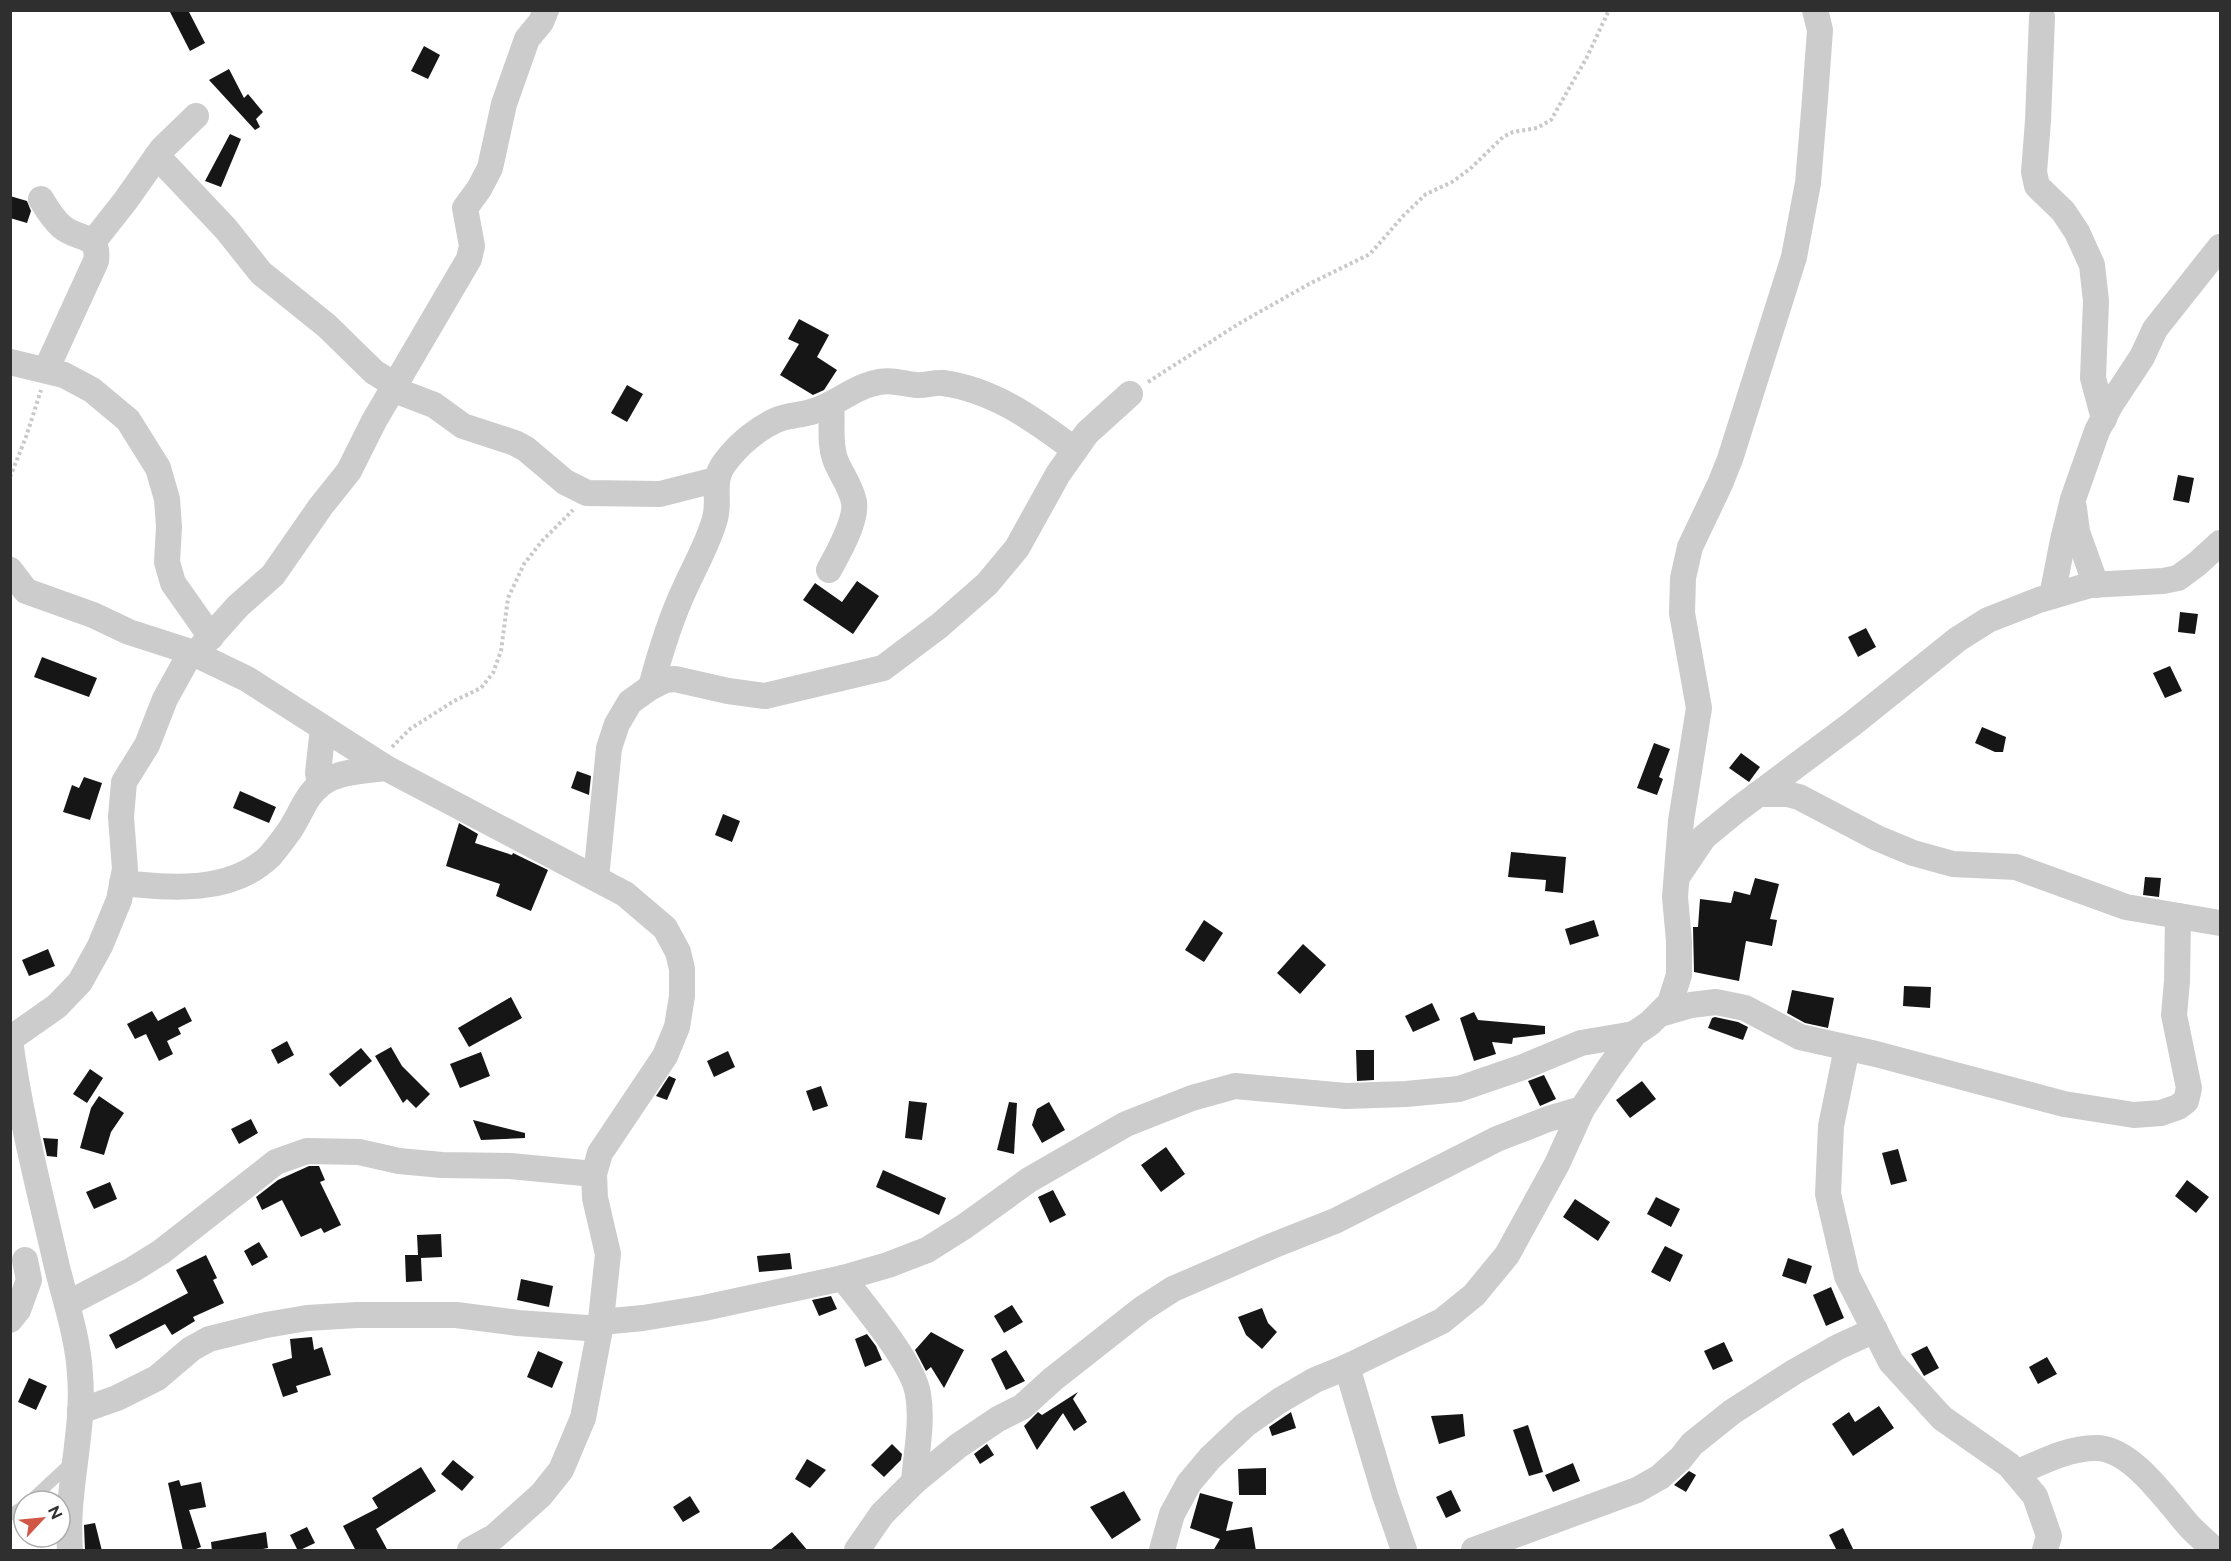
<svg xmlns="http://www.w3.org/2000/svg" width="2231" height="1561" viewBox="0 0 2231 1561" font-family="Raleway,sans-serif">
	<style>
		.building { fill: #161616 }
		.lines { fill: none; stroke-linecap: round; stroke-linejoin: round }
		.path { stroke: #c9c9c9; stroke-width: 4; stroke-dasharray: 3 3; stroke-linecap: butt }
		.service { stroke: #ccc; stroke-width: 12 }
		.minor { stroke: #ccc; stroke-width: 26 }
	</style>
	<rect width="100%" height="100%" fill="#fff"/>
	<!-- building -->
	<g class="building">
		<polygon points="169,10 188,10 205,43 190,51"/>
		<polygon points="424,46 440,55 428,79 411,71"/>
		<polygon points="229,69 244,98 248,94 263,112 256,119 260,127 255,130 209,80"/>
		<polygon points="230,134 241,139 221,187 205,181"/>
		<polygon points="10,196 27,201 31,211 27,223 10,218"/>
		<polygon points="799,319 829,335 817,357 837,370 824,390 813,395 780,375 799,344 788,339"/>
		<polygon points="627,385 643,394 627,422 611,413"/>
		<polygon points="2178,475 2194,478 2189,503 2173,500"/>
		<polygon points="857,581 879,596 853,634 803,600 815,583 842,602"/>
		<polygon points="2180,612 2198,614 2195,634 2178,632"/>
		<polygon points="1866,628 1876,647 1858,657 1848,637"/>
		<polygon points="42,657 97,678 89,697 34,677"/>
		<polygon points="2170,666 2182,691 2165,698 2153,673"/>
		<polygon points="1982,727 2006,737 2003,752 1995,752 1975,743"/>
		<polygon points="1654,743 1670,749 1659,777 1663,779 1657,795 1637,788"/>
		<polygon points="1741,753 1760,767 1749,782 1729,768"/>
		<polygon points="577,771 591,776 589,795 571,788"/>
		<polygon points="84,777 102,783 90,820 63,812 72,785 79,788"/>
		<polygon points="240,791 276,807 269,823 233,808"/>
		<polygon points="723,814 740,821 732,842 715,835"/>
		<polygon points="459,823 478,834 475,843 512,855 513,853 548,870 531,911 496,896 500,884 446,866"/>
		<polygon points="1511,852 1566,857 1563,893 1545,891 1546,880 1508,877"/>
		<polygon points="2145,877 2161,878 2159,897 2143,895"/>
		<polygon points="1755,878 1779,884 1770,919 1777,920 1772,946 1746,941 1739,981 1694,972 1693,927 1698,927 1700,899 1731,903 1734,891 1750,895"/>
		<polygon points="1204,920 1223,933 1204,962 1185,950"/>
		<polygon points="1594,920 1599,936 1570,945 1565,929"/>
		<polygon points="1303,944 1326,965 1300,994 1277,973"/>
		<polygon points="48,949 55,966 29,976 22,960"/>
		<polygon points="1904,986 1931,987 1930,1008 1903,1006"/>
		<polygon points="1792,990 1834,998 1828,1028 1805,1023 1787,1013"/>
		<polygon points="511,997 522,1018 469,1047 458,1028"/>
		<polygon points="1432,1003 1440,1020 1413,1032 1405,1016"/>
		<polygon points="185,1007 192,1021 178,1028 181,1034 167,1041 173,1054 159,1061 146,1034 135,1039 127,1024 152,1011 158,1021"/>
		<polygon points="1474,1012 1478,1020 1545,1026 1545,1034 1513,1038 1512,1044 1492,1042 1496,1054 1474,1061 1460,1018"/>
		<polygon points="1715,1017 1738,1022 1748,1027 1743,1040 1708,1028 1712,1018"/>
		<polygon points="287,1041 294,1055 278,1064 271,1050"/>
		<polygon points="391,1047 402,1066 430,1094 416,1108 407,1099 403,1103 375,1056"/>
		<polygon points="361,1048 372,1061 340,1087 329,1074"/>
		<polygon points="1356,1050 1374,1050 1374,1080 1357,1081"/>
		<polygon points="728,1051 735,1067 714,1077 707,1061"/>
		<polygon points="481,1052 490,1076 460,1088 450,1064"/>
		<polygon points="90,1069 103,1078 87,1103 73,1094"/>
		<polygon points="1544,1075 1556,1099 1540,1106 1528,1081"/>
		<polygon points="669,1076 676,1079 667,1100 656,1096"/>
		<polygon points="1642,1081 1656,1099 1630,1118 1616,1100"/>
		<polygon points="821,1086 828,1106 813,1111 806,1091"/>
		<polygon points="99,1096 124,1113 111,1132 104,1155 80,1148 91,1108"/>
		<polygon points="909,1101 927,1103 922,1140 905,1138"/>
		<polygon points="1009,1102 1017,1103 1014,1154 997,1150"/>
		<polygon points="1049,1102 1065,1130 1042,1143 1032,1125 1037,1109"/>
		<polygon points="251,1119 258,1133 239,1144 231,1129"/>
		<polygon points="473,1120 525,1133 525,1138 481,1140"/>
		<polygon points="43,1138 58,1139 57,1157 47,1156"/>
		<polygon points="1166,1147 1185,1174 1161,1192 1141,1165"/>
		<polygon points="1898,1149 1907,1181 1891,1185 1882,1153"/>
		<polygon points="309,1166 319,1166 325,1180 320,1182 341,1225 324,1233 321,1228 301,1237 282,1200 262,1210 256,1197 278,1180"/>
		<polygon points="883,1170 946,1198 939,1215 876,1187"/>
		<polygon points="2187,1180 2209,1197 2196,1213 2175,1196"/>
		<polygon points="110,1182 117,1199 94,1209 86,1192"/>
		<polygon points="1053,1190 1066,1215 1050,1223 1038,1197"/>
		<polygon points="1656,1197 1680,1209 1671,1227 1647,1214"/>
		<polygon points="1575,1199 1610,1222 1598,1241 1563,1217"/>
		<polygon points="441,1234 442,1257 421,1258 422,1281 406,1282 405,1255 418,1255 417,1235"/>
		<polygon points="259,1242 268,1257 252,1266 244,1251"/>
		<polygon points="1665,1246 1683,1255 1670,1282 1651,1272"/>
		<polygon points="790,1253 792,1269 759,1272 757,1256"/>
		<polygon points="206,1255 217,1278 213,1280 224,1303 193,1317 195,1321 172,1335 165,1324 116,1349 109,1335 188,1293 176,1270"/>
		<polygon points="1788,1258 1812,1266 1806,1284 1782,1276"/>
		<polygon points="521,1279 553,1286 549,1307 517,1300"/>
		<polygon points="1831,1287 1844,1318 1826,1326 1813,1295"/>
		<polygon points="831,1296 837,1309 819,1316 812,1300"/>
		<polygon points="1012,1305 1023,1322 1004,1333 994,1316"/>
		<polygon points="1262,1308 1268,1323 1277,1332 1262,1349 1246,1335 1238,1317"/>
		<polygon points="931,1332 964,1350 944,1388 931,1367 926,1371 915,1350"/>
		<polygon points="867,1334 876,1346 882,1360 865,1367 855,1339"/>
		<polygon points="312,1337 314,1350 322,1347 331,1375 296,1386 298,1392 283,1397 272,1364 292,1358 290,1339"/>
		<polygon points="1724,1342 1733,1361 1713,1370 1704,1351"/>
		<polygon points="1927,1346 1939,1368 1924,1376 1911,1354"/>
		<polygon points="1006,1350 1025,1381 1006,1390 991,1359"/>
		<polygon points="538,1351 563,1362 552,1388 527,1377"/>
		<polygon points="2047,1357 2057,1374 2038,1384 2029,1367"/>
		<polygon points="29,1378 47,1386 36,1410 18,1402"/>
		<polygon points="1078,1392 1073,1399 1087,1422 1074,1431 1063,1413 1037,1450 1024,1426 1038,1412 1042,1415"/>
		<polygon points="1879,1406 1894,1428 1853,1456 1832,1424 1849,1412 1855,1422"/>
		<polygon points="1291,1412 1296,1428 1272,1436 1269,1427"/>
		<polygon points="1463,1414 1465,1436 1439,1444 1431,1416"/>
		<polygon points="1528,1425 1543,1472 1529,1476 1513,1430"/>
		<polygon points="892,1444 902,1454 901,1460 884,1477 871,1465"/>
		<polygon points="987,1444 994,1455 980,1464 974,1454"/>
		<polygon points="807,1459 826,1470 810,1488 795,1479"/>
		<polygon points="453,1460 474,1477 462,1491 441,1474"/>
		<polygon points="1573,1463 1580,1481 1553,1492 1545,1475"/>
		<polygon points="421,1467 436,1491 376,1529 388,1551 356,1551 343,1526 378,1508 372,1498"/>
		<polygon points="1266,1468 1266,1495 1239,1495 1238,1469"/>
		<polygon points="1689,1471 1696,1475 1686,1492 1674,1485"/>
		<polygon points="179,1480 181,1486 201,1482 206,1507 189,1510 201,1547 191,1551 183,1551 168,1483"/>
		<polygon points="1451,1490 1461,1511 1446,1518 1436,1497"/>
		<polygon points="1124,1491 1141,1520 1112,1539 1090,1507"/>
		<polygon points="1200,1493 1233,1502 1226,1531 1252,1527 1256,1551 1213,1551 1220,1539 1190,1528"/>
		<polygon points="690,1496 700,1512 683,1522 673,1507"/>
		<polygon points="95,1523 102,1551 85,1551 84,1525"/>
		<polygon points="307,1527 315,1543 298,1551 290,1535"/>
		<polygon points="1843,1528 1854,1551 1837,1551 1829,1535"/>
		<polygon points="266,1532 268,1548 253,1551 212,1551 211,1542"/>
		<polygon points="792,1532 808,1551 769,1551"/>
	</g>
	<g class="lines">
		<!-- path -->
		<g class="path">
			<polyline points="1148,382 1240,323 1309,284 1370,254 1404,215 1426,194 1452,182 1470,169 1503,137 1513,132 1537,128 1551,120 1587,57 1609,10"/>
			<polyline points="10,477 26,437 41,390"/>
			<polyline points="392,747 410,729 454,701 481,688 493,673 501,651 508,598 524,564 542,541 573,510"/>
		</g>
		<!-- service -->
		<g class="service">
			<polyline points="30,1501 72,1462"/>
			<polyline points="10,1515 24,1506"/>
		</g>
		<!-- minor -->
		<g class="minor">
			<polyline points="2042,17 2038,121 2034,172 2037,186 2063,211 2077,232 2092,265 2096,301 2093,378 2104,419"/>
			<polyline points="157,156 226,229 261,273 327,326 374,372 395,385"/>
			<path d="M41 199C47 209 52 218 61 226 77 241 100 232 96 261L46 370"/>
			<polyline points="93,242 126,200 162,149 196,116"/>
			<polyline points="10,362 64,375 92,390 128,420 158,468 167,499 169,527 167,562 173,583 211,637"/>
			<polyline points="392,389 434,405 463,426 515,443 526,449 565,482 587,493 660,494 715,480"/>
			<polyline points="2074,508 2077,532 2096,585"/>
			<polyline points="10,570 26,591 93,615 129,632 191,652 247,679 386,768 625,894 665,928 678,952 682,969 682,996 677,1027 665,1056 600,1153 594,1174 595,1198 608,1254 600,1329 583,1418 561,1470 541,1495 494,1537 470,1550"/>
			<path d="M829 570C838 553 857 521 854 502 851 486 840 473 835 459 829 442 833 422 831 404"/>
			<polyline points="2052,596 2063,540 2073,499 2097,431 2111,404 2142,357 2155,329 2220,247"/>
			<polyline points="195,654 238,606 273,575 321,506 349,471 374,421 469,259 472,246 465,208 479,189 490,168 504,104 527,39 541,22 546,10"/>
			<path d="M651 687C660 653 670 620 685 588 695 566 707 545 714 522 722 500 709 482 726 461 739 444 759 427 779 419 790 415 803 415 814 411 834 405 852 389 871 384 890 378 898 383 916 385 925 386 934 382 943 383 994 390 1035 420 1075 450"/>
			<polyline points="320,784 318,773 323,728"/>
			<polyline points="1758,794 1787,794 1799,797 1877,838 1913,853 1953,864 2016,867 2126,907 2220,923"/>
			<polyline points="1677,877 1704,837 1737,810 1852,724 1958,639 1988,620 2039,600 2090,585 2163,581 2178,578 2197,564 2220,543"/>
			<polyline points="596,878 609,748 617,724 630,702 651,687 665,680 675,679 728,691 765,696 883,668 939,626 987,584 1017,548 1058,474 1087,433 1130,394"/>
			<path d="M122 883C171 888 231 894 270 856 276 849 282 841 287 834 299 819 304 797 320 785 336 771 366 771 386 768"/>
			<polyline points="1660,1014 1691,1005 1716,1002 1745,1008 1800,1037 1876,1054 2064,1104 2134,1115 2161,1113 2178,1107 2186,1101 2189,1088 2174,1015 2177,981 2178,916"/>
			<polyline points="10,1039 57,1006 80,982 100,946 119,900 125,869 121,817 124,782 147,745 165,699 191,652"/>
			<path d="M10 1040C20 1117 40 1192 57 1267 66 1303 78 1338 80 1374 85 1433 65 1491 70 1550"/>
			<polyline points="1847,1048 1831,1126 1828,1194 1847,1276 1891,1362 1942,1418 2009,1465 2035,1496 2049,1536 2045,1550"/>
			<path d="M843 1278C863 1304 914 1364 918 1394 923 1423 916 1453 914 1482"/>
			<polyline points="67,1304 132,1270 161,1252 276,1162 307,1151 359,1152 399,1161 442,1165 510,1166 594,1174"/>
			<polyline points="10,1320 18,1310 29,1280 25,1260"/>
			<polyline points="601,1322 643,1318 704,1308 843,1278 888,1265 927,1250 965,1226 1029,1180 1126,1124 1192,1098 1235,1086 1346,1096 1406,1094 1459,1089 1523,1067 1581,1043 1634,1034"/>
			<polyline points="1347,1367 1385,1495 1404,1550"/>
			<polyline points="80,1411 117,1398 157,1378 191,1349 209,1339 266,1325 307,1318 357,1315 456,1315 518,1323 600,1329"/>
			<path d="M2016 1473C2040 1463 2068 1448 2095 1448 2132 1447 2168 1503 2191 1528 2199 1536 2207 1543 2215 1550"/>
			<polyline points="857,1550 882,1514 914,1482 958,1446 998,1419 1022,1407 1053,1379 1142,1309 1173,1289 1272,1246 1335,1221 1497,1139 1548,1119 1582,1109"/>
			<polyline points="1162,1550 1172,1514 1189,1483 1210,1458 1245,1425 1279,1401 1315,1380 1347,1367 1442,1321 1474,1295 1507,1255 1557,1164 1582,1109 1610,1067 1634,1034 1650,1023 1670,1003 1679,975 1679,941 1675,897 1681,821 1699,708 1682,613 1683,578 1690,547 1720,484 1730,459 1794,257 1808,183 1815,99 1820,30 1815,10"/>
			<polyline points="1474,1550 1637,1490 1660,1477 1681,1458 1692,1444 1732,1412 1794,1372 1838,1347 1875,1330"/>
		</g>
	</g>
	<!-- border -->
	<rect width="2231" height="1561" fill="none" stroke="#2f2f2f" stroke-width="24"/>
	<!-- north arrow -->
	<g transform="translate(42 1519) rotate(64)"><circle r="28" fill="#ffffff" stroke="#acacac" stroke-width="1.5"/>
	<path d="M0-4.5L10 22L0 15L-10 22Z" fill="#d15646"/>
	<text y="-9" font-size="16" font-weight="bold" text-anchor="middle" fill="#2f2f2f">N</text>
	</g>
</svg>
